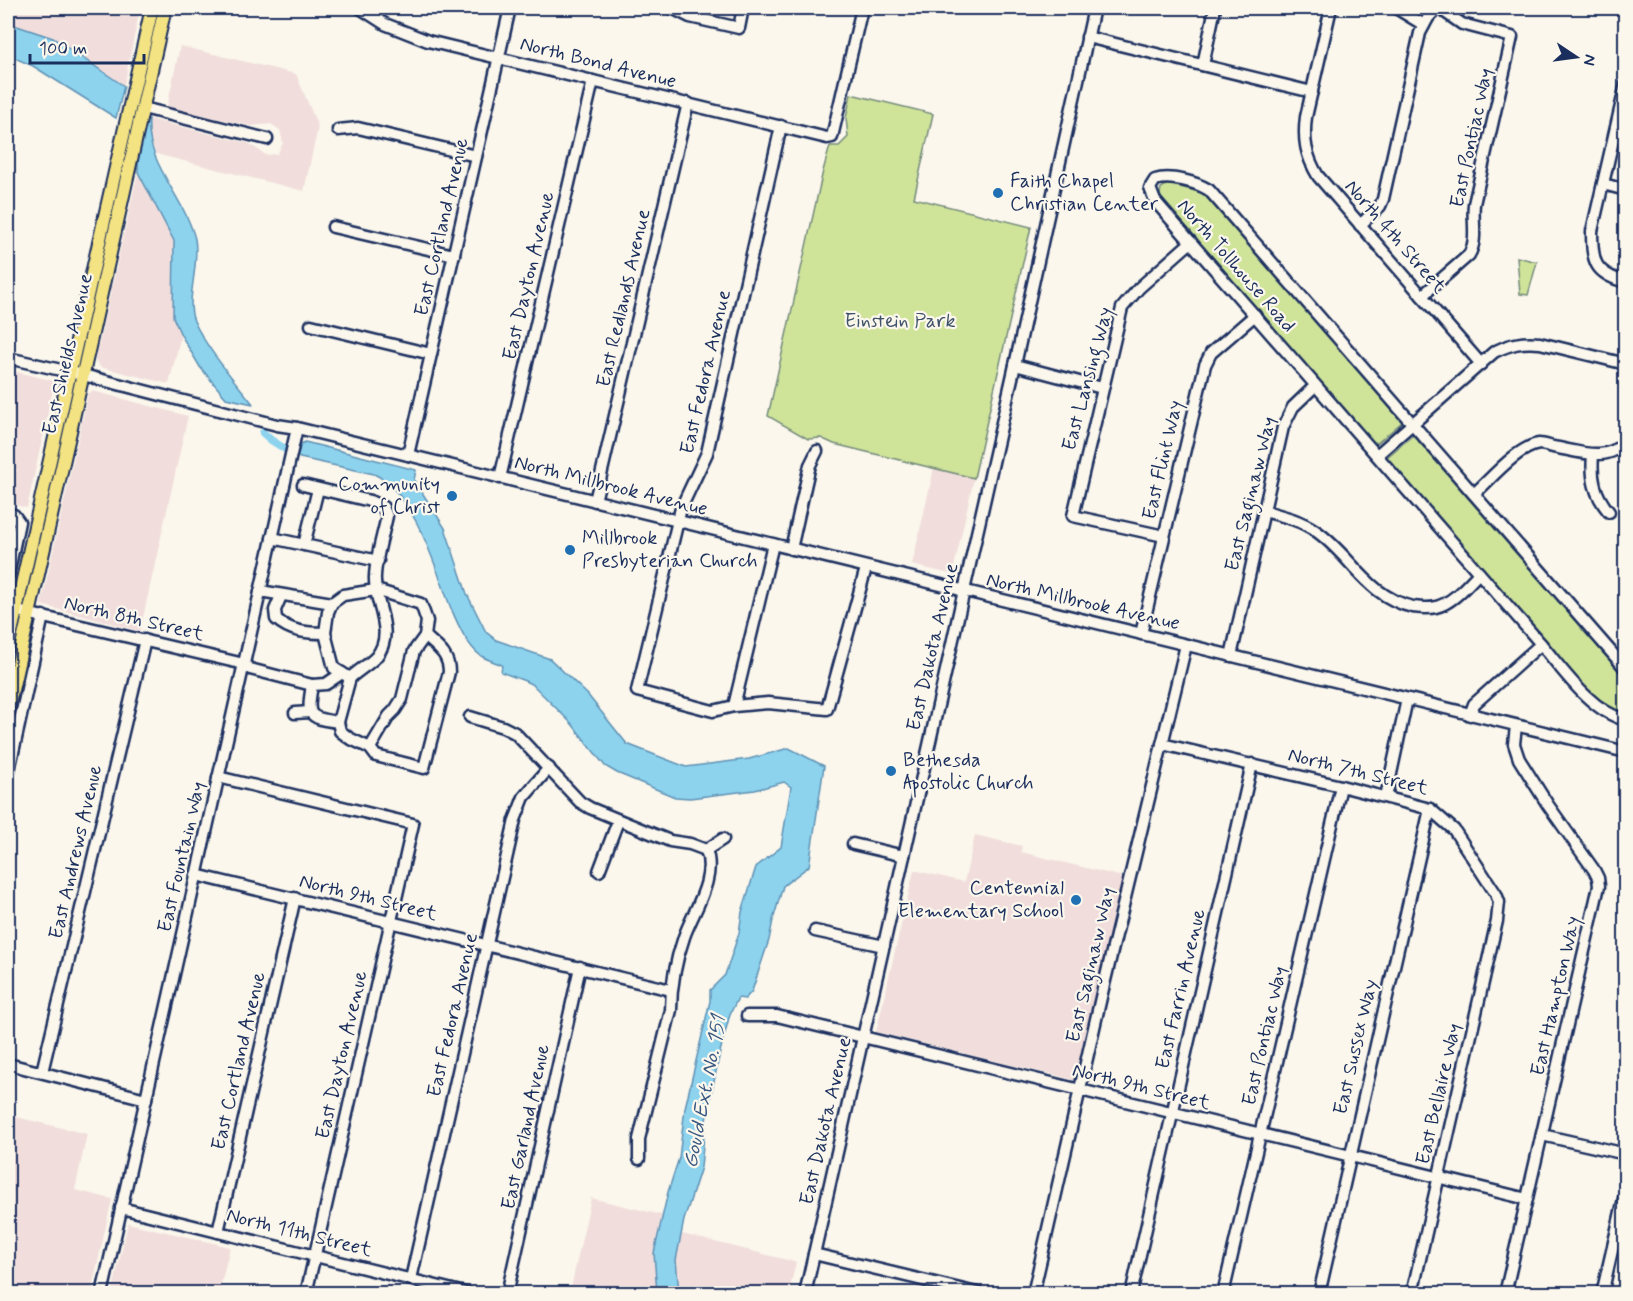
<svg xmlns="http://www.w3.org/2000/svg" width="1633" height="1301" viewBox="0 0 1633 1301" font-family="Mynerve,sans-serif">
	<style>
		.built { fill: #f1dedc }
		.green { fill: #cfe499; stroke: #758a7c; stroke-width: 1.5 }
		.water { fill: #8dd3ee; stroke: #5f91b4; stroke-width: 1.5 }
		.lines { fill: none; stroke-linecap: round; stroke-linejoin: round }
		.canal { stroke: #8dd3ee; stroke-width: 8 }
		.minor-casing { stroke: #1b2f5e; stroke-width: 15 }
		.major-casing { stroke: #1b2f5e; stroke-width: 16 }
		.minor { stroke: #fbf7ec; stroke-width: 10 }
		.major { stroke: #f4e382; stroke-width: 12 }
		.poi-dot { fill: #1f6fb2; stroke: #fbf7ec; stroke-width: 2 }
		.labels { text-anchor: middle; dominant-baseline: central; stroke-width: 4.5; stroke-linejoin: round; paint-order: stroke }
		.street-label { font-size: 20px; fill: #1b2f5e; stroke: #fbf7ec }
		.poi-label { font-size: 20px; fill: #1b2f5e; stroke: #fbf7ec; text-anchor: start }
		.park-label { font-size: 20px; fill: #3f536a; stroke: #fbf7ec }
		.water-label { font-size: 21px; font-style: italic; fill: #385882; stroke: #fbf7ec }
	</style>
	<rect width="100%" height="100%" fill="#fbf7ec"/>
	<filter id="ink" filterUnits="userSpaceOnUse"><feTurbulence type="fractalNoise" baseFrequency=".0167" numOctaves="2"/><feDisplacementMap in="SourceGraphic" scale="12" xChannelSelector="R" yChannelSelector="G"/><feConvolveMatrix kernelMatrix="1 2 1 2 8 2 1 2 1" color-interpolation-filters="sRGB"/></filter>
	<g filter="url(#ink)">
		<!-- built -->
		<g class="built">
			<polygon points="8,8 140,8 124,86 53,38 8,23"/>
			<polygon points="180,46 296,74 318,127 304,191 156,154 149,137 149,119 248,143 266,155 277,154 283,143 280,130 271,124 251,126 167,107"/>
			<polygon points="138,172 175,241 173,317 181,335 169,384 100,367 95,360"/>
			<polygon points="8,370 55,381 27,508 8,503 8,486 17,470 8,462"/>
			<polygon points="93,391 188,416 140,631 41,605 88,394"/>
			<polygon points="934,468 974,478 953,572 950,574 912,565"/>
			<polygon points="975,835 1022,846 1021,852 1123,877 1078,1081 876,1032 914,870 964,882"/>
			<polygon points="8,1115 87,1134 75,1190 112,1199 91,1293 8,1293"/>
			<polygon points="591,1198 662,1215 654,1253 657,1293 570,1292"/>
			<polygon points="128,1223 230,1247 219,1293 112,1293"/>
			<polygon points="682,1234 796,1262 789,1293 679,1294 676,1260"/>
		</g>
		<!-- green -->
		<g class="green">
			<polygon points="851,94 933,114 914,198 1031,227 974,478 834,444 821,438 808,439 768,416 823,171 830,146 839,146 848,137 846,118"/>
			<polygon points="1168,184 1203,193 1402,422 1375,445 1161,198 1160,194 1161,188"/>
			<polygon points="1517,257 1537,262 1528,295 1520,294"/>
			<polygon points="1413,435 1625,678 1625,712 1623,714 1606,706 1588,691 1386,458"/>
		</g>
		<!-- water -->
		<g class="water">
			<polygon points="8,23 53,38 124,86 116,118 33,66 8,55"/>
			<path d="M149 119C145 163 185 198 195 239 200 265 185 300 194 321 206 348 234 380 253 404L226 398 200 367 181 335 173 317 174 241 138 172V157L146 120Z"/>
			<path d="M305 442 416 470 414 480 445 528 467 594 486 632 496 640 550 659 587 694 627 744 686 767 749 759 789 748 824 766 809 866 783 886 773 920 769 940 752 991 745 999 738 998 730 1014 720 1052 705 1125 701 1167 684 1220 676 1260 679 1293H657L654 1253 668 1192 679 1158 685 1108 710 1001V990L725 975 739 933 742 912 756 867 781 847 791 787 784 782 755 790 690 798 675 797 617 773 605 766 572 724 533 685 525 681 501 672 502 665C495 662 488 660 481 656 466 645 457 622 450 606 435 566 414 493 374 474L300 458 297 456 299 445Z"/>
		</g>
		<g class="lines">
			<!-- canal -->
			<polyline class="canal" points="263,433 271,440 285,449"/>
			<!-- minor casing -->
			<g class="minor-casing">
				<g id="minor">
					<polyline points="360,8 385,24 428,41 827,138 832,137 862,8"/>
					<polyline points="672,8 690,17 739,28 743,8"/>
					<path d="M1331 8 1306 117C1303 140 1306 156 1318 176L1481 364"/>
					<polyline points="1396,8 1424,25"/>
					<polyline points="1087,37 1312,92"/>
					<polyline points="1203,65 1215,8"/>
					<path d="M1626 84 1592 231C1592 261 1594 274 1626 282"/>
					<polyline points="143,108 267,139"/>
					<polyline points="781,126 707,453 681,508 637,691 713,711 734,706 768,703 827,709 866,568"/>
					<polyline points="338,130 358,128 476,156"/>
					<polyline points="1603,184 1626,190"/>
					<polyline points="1360,225 1380,206 1383,199 1420,33 1428,18 1437,8"/>
					<polyline points="333,227 454,255"/>
					<path d="M1422 296 1469 255C1478 240 1472 221 1474 204L1512 37 1462 24 1439 8"/>
					<polyline points="311,325 431,354"/>
					<polyline points="8,358 83,375 277,425 297,428 1626,752"/>
					<polyline points="1015,365 1102,388"/>
					<polyline points="408,455 510,8"/>
					<path d="M1377 455 1494 352C1510 344 1522 341 1540 343L1626 364"/>
					<path d="M1593 455C1591 478 1594 494 1609 512"/>
					<polyline points="500,478 593,81"/>
					<path d="M303 485 370 501 383 507 387 516C383 535 376 556 375 576 373 603 397 632 376 657 368 665 359 670 350 678L338 722 340 731 349 738 370 748 376 756 424 768 449 672C449 654 437 647 425 636"/>
					<path d="M1474 494C1490 480 1517 447 1539 444 1543 444 1549 446 1553 447 1577 451 1609 464 1626 440"/>
					<polyline points="595,501 688,103"/>
					<path d="M1264 511C1283 516 1300 520 1316 531 1351 555 1367 597 1413 607 1420 608 1429 609 1436 607 1453 603 1467 585 1479 573"/>
					<polyline points="8,513 14,515 19,522 8,575"/>
					<polyline points="1164,536 1073,516 1122,308 1139,288 1191,242"/>
					<polyline points="272,538 378,561"/>
					<polyline points="304,545 318,489"/>
					<polyline points="791,549 810,465 817,451"/>
					<polyline points="260,591 332,603"/>
					<path d="M281 596 275 610 276 619C291 632 306 633 325 633"/>
					<polyline points="22,612 244,664 250,669 312,685 326,684 342,673"/>
					<polyline points="1141,634 1205,365 1211,353 1255,315"/>
					<polyline points="1231,656 1283,427 1293,407 1315,386"/>
					<path d="M1626 669 1209 190C1196 182 1170 175 1155 180L1150 188 1155 201 1541 644C1563 670 1591 712 1626 720"/>
					<polyline points="350,678 334,668 325,633 328,612 332,603 343,595 376,590 421,604 427,621 425,636 414,651 402,699 395,710 389,716 370,748"/>
					<path d="M312 685C307 715 307 718 338 722"/>
					<polyline points="734,706 773,544"/>
					<polyline points="295,713 310,712"/>
					<polyline points="1470,715 1474,704 1541,644"/>
					<polyline points="470,717 503,727 515,733 580,802 590,808 670,841 690,844 706,850"/>
					<polyline points="1162,744 1341,786 1430,809 1454,830 1496,894 1499,902 1497,921 1412,1294"/>
					<polyline points="8,775 43,616"/>
					<polyline points="218,777 413,824 306,1294"/>
					<polyline points="1386,797 1407,699"/>
					<polyline points="853,844 904,856"/>
					<polyline points="706,850 723,839"/>
					<polyline points="599,871 618,821"/>
					<polyline points="196,875 671,990"/>
					<polyline points="815,931 884,946"/>
					<polyline points="747,1016 777,1016 1527,1199"/>
					<polyline points="8,1064 146,1099"/>
					<polyline points="42,1072 145,640"/>
					<polyline points="1542,1135 1626,1154"/>
					<path d="M639 1159V1139L671 1010C671 986 676 960 684 937 693 911 717 879 706 850"/>
					<polyline points="121,1208 469,1294"/>
					<polyline points="218,1232 295,898"/>
					<polyline points="814,1254 981,1294"/>
					<polyline points="411,1279 515,820 524,797 549,768"/>
					<polyline points="102,1294 297,428"/>
					<polyline points="507,1294 580,967"/>
					<polyline points="805,1294 1015,365 1094,8"/>
					<polyline points="1033,1294 1102,993 1186,645"/>
					<polyline points="1131,1294 1252,764"/>
					<polyline points="1223,1294 1341,786"/>
					<polyline points="1319,1294 1430,809"/>
					<polyline points="1505,1294 1599,886 1598,878 1594,870 1548,805 1519,759 1514,744 1516,726"/>
					<polyline points="1602,1294 1626,1190"/>
				</g>
			</g>
			<!-- major casing -->
			<g class="major-casing">
				<g id="major">
					<polyline points="8,646 152,8"/>
					<polyline points="8,708 165,8"/>
				</g>
			</g>
			<!-- minor -->
			<use href="#minor" class="minor"/>
			<!-- major -->
			<use href="#major" class="major"/>
		</g>
	</g>
	<!-- markers -->
	<g class="poi-dot">
		<circle cx="998" cy="193" r="6"/>
		<circle cx="452" cy="496" r="6"/>
		<circle cx="570" cy="550" r="6"/>
		<circle cx="891" cy="771" r="6"/>
		<circle cx="1076" cy="900" r="6"/>
	</g>
	<g class="labels">
		<!-- street labels -->
		<g class="street-label">
			<text transform="translate(598 63) rotate(14)">North Bond Avenue</text>
			<text transform="translate(1472 138) rotate(-78)">East Pontiac Way</text>
			<text transform="translate(442 227) rotate(-77)">East Cortland Avenue</text>
			<text transform="translate(1395 237) rotate(49)">North 4th Street</text>
			<text transform="translate(1236 266) rotate(49)">North Tollhouse Road</text>
			<text transform="translate(529 276) rotate(-77)">East Dayton Avenue</text>
			<text transform="translate(624 298) rotate(-77)">East Redlands Avenue</text>
			<text transform="translate(68 354) rotate(-77)">East Shields Avenue</text>
			<text transform="translate(706 372) rotate(-77)">East Fedora Avenue</text>
			<text transform="translate(1088 379) rotate(-75)">East Lansing Way</text>
			<text transform="translate(1163 460) rotate(-77)">East Flint Way</text>
			<text transform="translate(611 486) rotate(14)">North Millbrook Avenue</text>
			<text transform="translate(1251 494) rotate(-76)">East Saginaw Way</text>
			<text transform="translate(1083 602) rotate(13)">North Millbrook Avenue</text>
			<text transform="translate(134 619) rotate(13)">North 8th Street</text>
			<text transform="translate(933 647) rotate(-77)">East Dakota Avenue</text>
			<text transform="translate(1358 772) rotate(14)">North 7th Street</text>
			<text transform="translate(76 852) rotate(-77)">East Andrews Avenue</text>
			<text transform="translate(182 857) rotate(-77)">East Fountain Way</text>
			<text transform="translate(368 898) rotate(14)">North 9th Street</text>
			<text transform="translate(1091 965) rotate(-77)">East Saginaw Way</text>
			<text transform="translate(1181 989) rotate(-77)">East Farrin Avenue</text>
			<text transform="translate(1556 996) rotate(-77)">East Hampton Way</text>
			<text transform="translate(453 1015) rotate(-77)">East Fedora Avenue</text>
			<text transform="translate(1265 1036) rotate(-77)">East Pontiac Way</text>
			<text transform="translate(1356 1047) rotate(-77)">East Sussex Way</text>
			<text transform="translate(342 1055) rotate(-77)">East Dayton Avenue</text>
			<text transform="translate(239 1061) rotate(-77)">East Cortland Avenue</text>
			<text transform="translate(1141 1087) rotate(14)">North 9th Street</text>
			<text transform="translate(1439 1094) rotate(-77)">East Bellaire Way</text>
			<text transform="translate(826 1121) rotate(-77)">East Dakota Avenue</text>
			<text transform="translate(526 1127) rotate(-78)">East Garland Avenue</text>
			<text transform="translate(299 1233) rotate(14)">North 11th Street</text>
		</g>
		<!-- poi labels -->
		<g class="poi-label">
			<text x="1010" y="181">Faith Chapel<tspan x="1010" dy="23">Christian Center</tspan></text>
			<text x="440" y="484" text-anchor="end">Community<tspan x="440" dy="23">of Christ</tspan></text>
			<text x="582" y="538">Millbrook<tspan x="582" dy="23">Presbyterian Church</tspan></text>
			<text x="903" y="760">Bethesda<tspan x="903" dy="23">Apostolic Church</tspan></text>
			<text x="1064" y="888" text-anchor="end">Centennial<tspan x="1064" dy="23">Elementary School</tspan></text>
		</g>
		<!-- park labels -->
		<g class="park-label">
			<text x="900" y="321">Einstein Park</text>
		</g>
		<!-- water labels -->
		<g class="water-label">
			<text transform="translate(705 1092) rotate(-79)">Gould Ext. No. 151</text>
		</g>
	</g>
	<!-- margin -->
	<rect width="1633" height="1301" fill="none" stroke="#fbf7ec" stroke-width="30"/>
	<rect x="15" y="15" width="1603" height="1271" fill="none" stroke="#1b2f5e" stroke-width="2" filter="url(#ink)"/>
	<!-- north arrow -->
	<g transform="translate(1576 57) rotate(103)" stroke="#fbf7ec" stroke-width="4.5" paint-order="stroke">
	<path d="M0-4.5L10 22L0 15L-10 22Z" fill="#1b2f5e"/>
	<text y="-9" font-size="16" font-weight="bold" text-anchor="middle" fill="#1b2f5e">N</text>
	</g>
	<!-- scale -->
	<path d="M30 54v9h114v-9" fill="none" stroke="#1b2f5e" stroke-width="3"/>
	<text x="39" y="54" font-size="18" fill="#1b2f5e" stroke="#fbf7ec" stroke-width="4.5" paint-order="stroke">100 m</text>
</svg>
